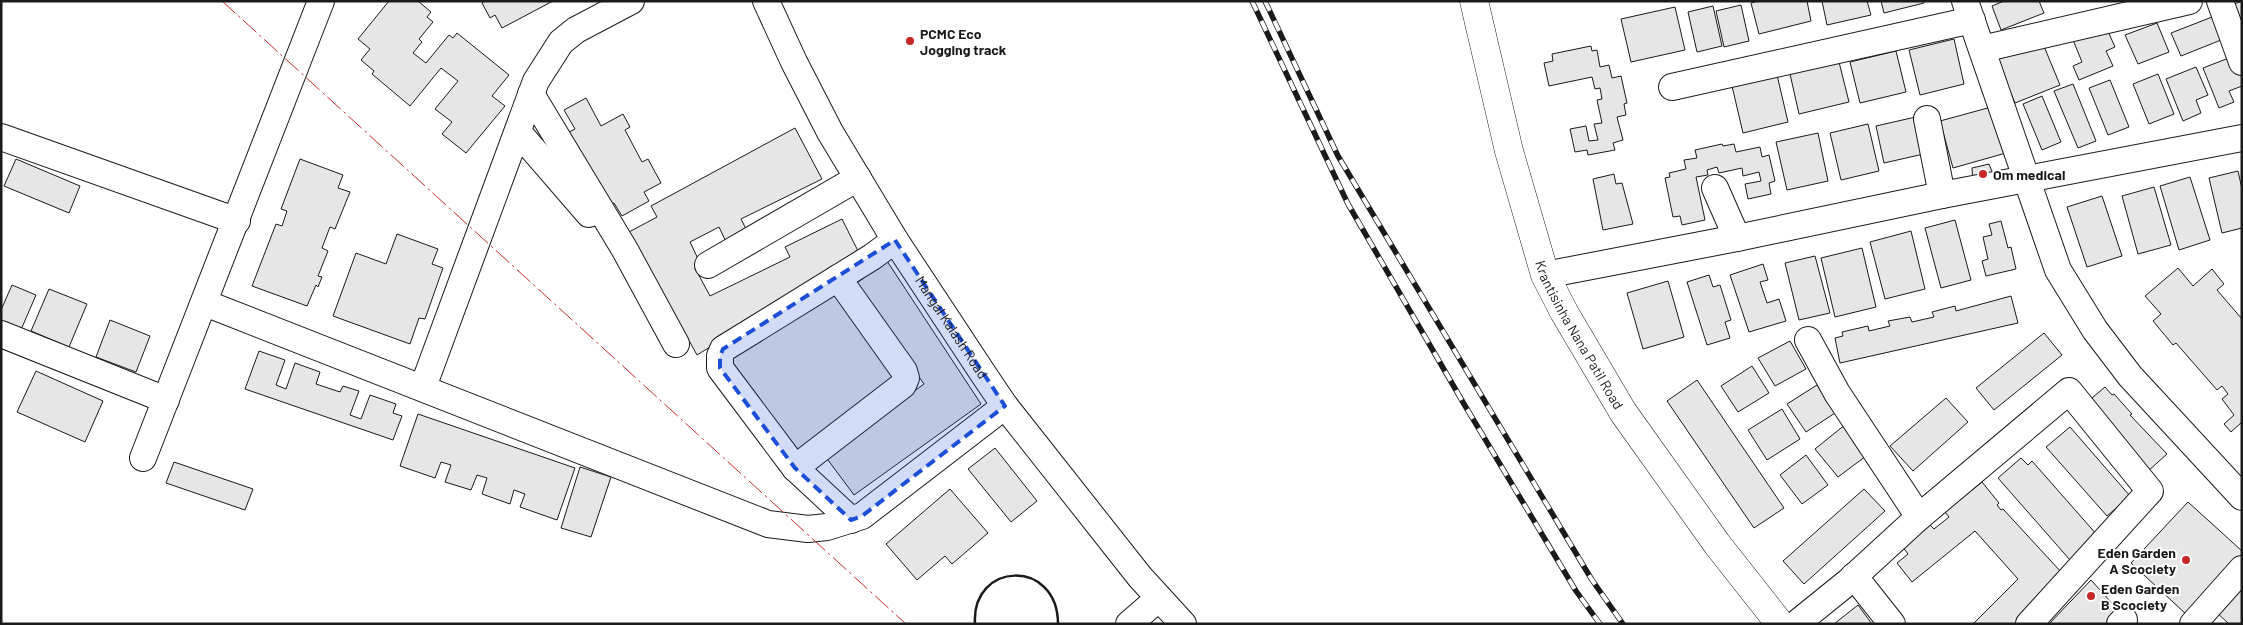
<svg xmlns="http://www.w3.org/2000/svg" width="2243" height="625" viewBox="0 0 2243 625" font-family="Barlow,sans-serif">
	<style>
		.building { fill: #e6e6e6; stroke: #1a1a1a }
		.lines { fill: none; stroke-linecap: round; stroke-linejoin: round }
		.minor-casing { stroke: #1a1a1a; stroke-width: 28 }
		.major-casing { stroke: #1a1a1a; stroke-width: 29 }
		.minor { stroke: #fff; stroke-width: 26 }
		.major { stroke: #fff; stroke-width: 28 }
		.rail-casing { stroke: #1a1a1a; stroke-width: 5.5 }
		.rail { stroke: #fff; stroke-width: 4; stroke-dasharray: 11; stroke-linecap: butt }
		.wall { stroke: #1a1a1a; stroke-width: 2.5 }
		.power { stroke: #c62828; stroke-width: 1; stroke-dasharray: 18 4 2.5 4; stroke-linecap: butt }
		.marked { fill: #1d4ed8; fill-opacity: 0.2; stroke: #1d4ed8; stroke-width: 4; stroke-dasharray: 10 6; stroke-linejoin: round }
		.poi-dot { fill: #c62828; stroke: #fff; stroke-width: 2 }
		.labels { text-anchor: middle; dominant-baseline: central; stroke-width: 4; stroke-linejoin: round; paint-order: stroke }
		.poi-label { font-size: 14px; font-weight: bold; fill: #1a1a1a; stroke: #fff; text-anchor: start }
		.street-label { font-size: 14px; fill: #1a1a1a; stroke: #fff }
	</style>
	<rect width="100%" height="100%" fill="#fff"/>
	<!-- building -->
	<g class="building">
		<polygon points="389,1 418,1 431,12 427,17 433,22 419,39 422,42 413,53 426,63 449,35 453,38 457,33 509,75 492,96 505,106 466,153 442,134 452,122 435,109 458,81 441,68 410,106 372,74 374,71 361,60 370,49 358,39"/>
		<polygon points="485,1 553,1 502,28 495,15 490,18 482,3"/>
		<polygon points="1758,1 1807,1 1811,21 1759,34 1751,3"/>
		<polygon points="1822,1 1867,1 1871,15 1827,25"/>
		<polygon points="1881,1 1924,1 1924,3 1884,13"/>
		<polygon points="2004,1 2039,1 2044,13 2001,30 1992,6"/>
		<polygon points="2242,1 2242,38 2229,6"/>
		<polygon points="1741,5 1749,41 1724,47 1716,11"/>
		<polygon points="1713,6 1722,46 1697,52 1688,12"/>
		<polygon points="1675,7 1685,50 1631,62 1621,19"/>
		<polygon points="2212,17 2221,40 2181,56 2171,33"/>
		<polygon points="2157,23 2169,52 2138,64 2125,35"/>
		<polygon points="2106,27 2115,47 2106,51 2113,66 2079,80 2073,66 2082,62 2073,40"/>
		<polygon points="1954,39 1964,84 1920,95 1909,50"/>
		<polygon points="2041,39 2060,85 2015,103 1996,58"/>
		<polygon points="1591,46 1592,51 1597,50 1600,67 1609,65 1612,78 1621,76 1627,103 1624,104 1626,115 1617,117 1623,140 1613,143 1615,150 1588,155 1587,150 1575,152 1570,129 1586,126 1589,141 1598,140 1594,124 1602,123 1597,100 1602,99 1600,88 1595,89 1592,77 1549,86 1544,63 1553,61 1552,54"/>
		<polygon points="1896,51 1906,92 1860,103 1850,62"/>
		<polygon points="2234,56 2242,75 2242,86 2229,91 2234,102 2219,108 2203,68"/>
		<polygon points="1839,62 1849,102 1799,114 1790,74"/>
		<polygon points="2196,67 2208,95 2196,100 2201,113 2183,121 2166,79"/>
		<polygon points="2158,74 2174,114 2149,124 2133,84"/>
		<polygon points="1777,75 1788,122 1743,133 1732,86"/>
		<polygon points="2110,80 2129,127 2108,135 2089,88"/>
		<polygon points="2073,84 2096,141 2078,148 2054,91"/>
		<polygon points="2042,96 2061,142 2042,150 2023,104"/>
		<polygon points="586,98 601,126 623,114 630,127 625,130 642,162 648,159 661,183 644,192 649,201 622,216 614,203 608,205 569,132 575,129 564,110"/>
		<polygon points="1995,106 2006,153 1953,168 1940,121"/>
		<polygon points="1920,116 1928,153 1884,163 1876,126"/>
		<polygon points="1868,124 1879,171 1841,180 1830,133"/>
		<polygon points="795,128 822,179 741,219 749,235 728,246 719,227 690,242 701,265 695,268 710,296 790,257 785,247 842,219 860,255 697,355 629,232 657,217 651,206"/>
		<polygon points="1818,133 1828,181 1787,190 1776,142"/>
		<polygon points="1722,144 1723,146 1734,144 1736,152 1760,147 1762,157 1769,155 1775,181 1769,183 1771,194 1748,199 1745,184 1761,181 1759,172 1743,176 1742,168 1719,173 1717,167 1707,170 1708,175 1696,177 1705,220 1682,225 1680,216 1673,217 1665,178 1670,177 1669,173 1686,169 1684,160 1697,158 1695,150"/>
		<polygon points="16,159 80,186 69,213 4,186"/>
		<polygon points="300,159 343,175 338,188 350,192 335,229 330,227 322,248 328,251 318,276 322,277 318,287 316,285 307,306 252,286 276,224 282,226 287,211 281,209"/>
		<polygon points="1989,164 1996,181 1973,184 1972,168"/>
		<polygon points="2238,171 2242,189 2242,228 2222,233 2209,178"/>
		<polygon points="1614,174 1616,184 1622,183 1633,224 1603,230 1593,179"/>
		<polygon points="2190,177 2210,240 2179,250 2160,186"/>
		<polygon points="2154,187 2171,245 2138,254 2122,196"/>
		<polygon points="2102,196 2122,256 2087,267 2067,207"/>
		<polygon points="1955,220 1971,280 1941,288 1925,228"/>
		<polygon points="2001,221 2008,248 2011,247 2016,269 1986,276 1982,261 1988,259 1983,237 1992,235 1989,224"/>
		<polygon points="1911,231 1925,289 1885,299 1870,242"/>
		<polygon points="397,234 438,249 432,264 443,268 425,319 419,318 410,344 333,316 356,253 386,264"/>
		<polygon points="1862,248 1876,307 1835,317 1821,258"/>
		<polygon points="1815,256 1830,313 1799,320 1785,263"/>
		<polygon points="887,261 981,404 854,495 825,456 924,384 854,285"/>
		<polygon points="1763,264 1768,280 1760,282 1767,303 1779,299 1786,321 1749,332 1730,275"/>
		<polygon points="2178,268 2193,286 2212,269 2224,284 2217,290 2242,319 2242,422 2231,432 2224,424 2234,415 2222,399 2228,394 2222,386 2217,390 2176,343 2173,345 2153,321 2161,314 2145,296"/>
		<polygon points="1709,275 1713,287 1720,285 1731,320 1725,322 1730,338 1707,345 1687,282"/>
		<polygon points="1668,281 1684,337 1643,349 1627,293"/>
		<polygon points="12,285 36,295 20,332 1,324 1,310"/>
		<polygon points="834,288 901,384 795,458 728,362"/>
		<polygon points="49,289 87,304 69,347 31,331"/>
		<polygon points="2011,296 2018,323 1840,363 1835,338 1843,336 1842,332 1868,326 1869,331 1890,326 1888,321 1910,317 1912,322 1934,317 1932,312 1955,306 1956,311"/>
		<polygon points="110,320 150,336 136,372 96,357"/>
		<polygon points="2044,333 2062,355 1994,410 1976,388"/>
		<polygon points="1790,341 1806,369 1775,386 1758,358"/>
		<polygon points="259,351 285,360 276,385 286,389 295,363 320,372 316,384 340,392 343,386 359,391 350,415 361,419 370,395 396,404 393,413 402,416 393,440 245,389"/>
		<polygon points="1752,366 1769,393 1738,412 1721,386"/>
		<polygon points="36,371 103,401 85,442 17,412"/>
		<polygon points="1697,380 1784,508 1754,528 1667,401"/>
		<polygon points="1817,385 1835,413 1806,432 1787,404"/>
		<polygon points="2105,387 2112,395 2114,394 2132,414 2130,415 2167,454 2147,472 2086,403"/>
		<polygon points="1946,398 1968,422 1913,471 1890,446"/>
		<polygon points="1782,409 1800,439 1767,460 1748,430"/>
		<polygon points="418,414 575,468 557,520 520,507 525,494 514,490 510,504 482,494 487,478 477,475 471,490 445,482 451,465 441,462 435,478 400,466"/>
		<polygon points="1846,424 1870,453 1838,477 1815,449"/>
		<polygon points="2070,427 2130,496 2107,516 2046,447"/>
		<polygon points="995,448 1037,501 1011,522 968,469"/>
		<polygon points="1806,455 1828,485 1802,504 1780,475"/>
		<polygon points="2021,458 2028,465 2032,461 2098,536 2070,560 1998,478"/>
		<polygon points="174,462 253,489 245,510 166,483"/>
		<polygon points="580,467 611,477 591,537 561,528"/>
		<polygon points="1982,482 1999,503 1997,505 2001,510 2003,509 2062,573 2020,624 1973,624 2018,579 1975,531 1912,582 1897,563 1908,554 1902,546 1929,524 1934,529 1949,517 1945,512"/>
		<polygon points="950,489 988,533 952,564 945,556 917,580 886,544"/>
		<polygon points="1864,489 1885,511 1804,584 1783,561"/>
		<polygon points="2188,502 2242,551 2242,557 2187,615 2131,563"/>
		<polygon points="2091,580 2120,612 2110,624 2049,624"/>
		<polygon points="2242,580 2242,624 2229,624 2215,611"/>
		<polygon points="1858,605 1872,624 1834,624"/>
	</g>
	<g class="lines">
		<!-- minor casing -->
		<g class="minor-casing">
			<g id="minor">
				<path id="s1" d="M766 1 794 62 830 132 895 240 984 375 1005 406 1140 577 1183 624"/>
				<polyline points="1965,1 2058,270 2095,330 2130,376 2242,497"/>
				<polyline points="2220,1 2242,62"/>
				<polyline points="1982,49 2189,1"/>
				<polyline points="1672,87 1972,20"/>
				<polyline points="531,94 625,250 676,344"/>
				<polyline points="1927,119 1942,195"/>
				<polyline points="518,132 589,214"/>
				<polyline points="1,137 237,221"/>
				<polyline points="1715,188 1737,238"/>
				<polyline points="708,265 858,178"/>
				<polyline points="1545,275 1737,238 1942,195 2242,138"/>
				<polyline points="838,278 904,371 906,378 903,385 795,468 851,520"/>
				<polyline points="205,303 768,524 808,529 827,527 862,516 1005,406"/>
				<polyline points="1,334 166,400"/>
				<polyline points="1808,340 1837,393 1919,517"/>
				<polyline points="423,387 536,81 561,42 576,30 631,1"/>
				<polyline points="143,458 321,1"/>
				<polyline points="795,468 720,368 720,356 723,349 872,257 895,240"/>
				<polyline points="1854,576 1892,624"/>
				<polyline points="1129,624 1159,598"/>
				<polyline points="1796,624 1848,582 1919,517 2069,391 2150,491 2029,624"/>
				<polyline points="2120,624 2124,620"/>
				<polyline points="2193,624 2242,569"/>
			</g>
		</g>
		<!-- major casing -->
		<g class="major-casing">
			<g id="major">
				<path id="s2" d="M1474 1 1509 151 1545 275 1564 312 1623 412 1717 544 1780 624"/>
			</g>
		</g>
		<!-- minor -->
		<use href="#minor" class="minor"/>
		<!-- major -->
		<use href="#major" class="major"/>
		<!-- rail casing -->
		<g class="rail-casing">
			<g id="rail">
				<polyline points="1252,1 1348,204 1464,404 1576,591 1600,624"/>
				<polyline points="1265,1 1338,156 1592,580 1623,624"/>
			</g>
		</g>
		<!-- rail -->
		<use href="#rail" class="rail"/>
		<!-- wall -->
		<path class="wall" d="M975 624C971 561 1058 558 1058 624"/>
		<!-- power -->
		<polyline class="power" points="222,1 906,624"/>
	</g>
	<!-- marked area -->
	<path class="marked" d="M895 240 1005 406 862 516 851 520 795 468 720 368V356L723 349Z"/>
	<!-- markers -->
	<g class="poi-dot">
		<circle cx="910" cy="41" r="5"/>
		<circle cx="1983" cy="174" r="5"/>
		<circle cx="2186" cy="560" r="5"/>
		<circle cx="2091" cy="596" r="5"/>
	</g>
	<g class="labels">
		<!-- poi labels -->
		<g class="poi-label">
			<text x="920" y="33">PCMC Eco<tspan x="920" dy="16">Jogging track</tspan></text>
			<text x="1993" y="174">Om medical</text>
			<text x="2176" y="552" text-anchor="end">Eden Garden<tspan x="2176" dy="16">A Scociety</tspan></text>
			<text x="2101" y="588">Eden Garden<tspan x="2101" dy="16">B Scociety</tspan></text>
		</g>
		<!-- street labels -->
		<g class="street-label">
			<text stroke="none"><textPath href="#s1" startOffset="376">Mangal Kalash Road</textPath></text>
			<text stroke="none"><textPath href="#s2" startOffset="352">Krantisinha Nana Patil Road</textPath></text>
		</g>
	</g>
	<!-- border -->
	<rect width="2243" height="625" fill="none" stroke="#1a1a1a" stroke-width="5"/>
</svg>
